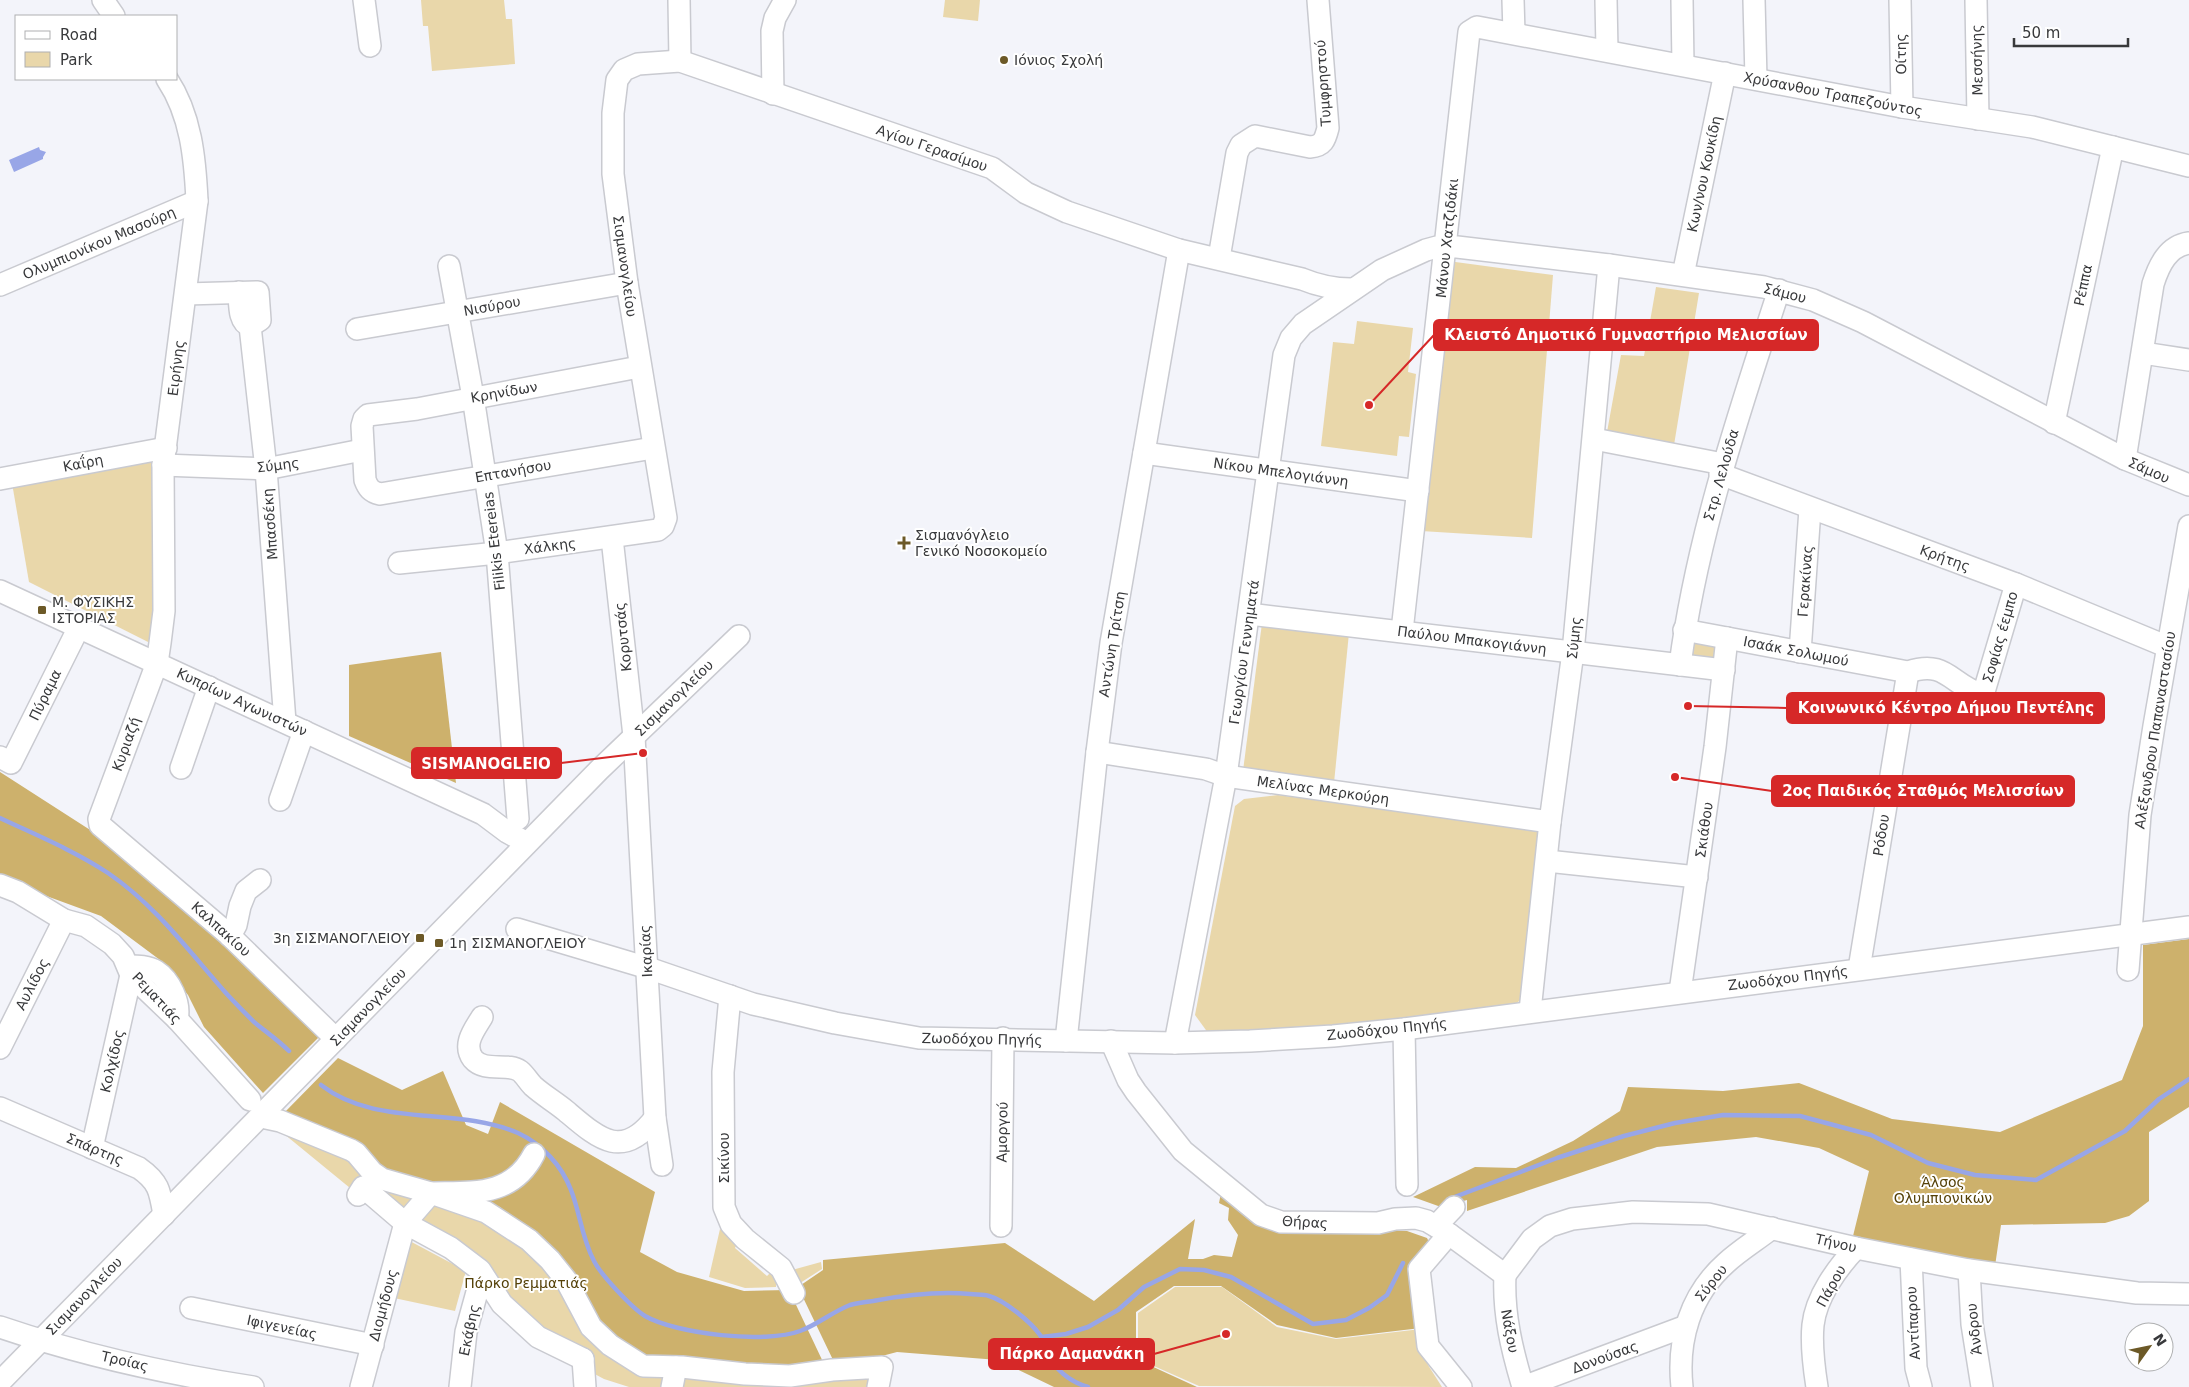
<svg xmlns="http://www.w3.org/2000/svg" width="2189" height="1387" viewBox="0 0 2189 1387" font-family="'DejaVu Sans',sans-serif">
	<style>
		.green { fill: #e9d7aa }
		.forest { fill: #cdb16c }
		.water { fill: #98a6e7 }
		.lines { fill: none; stroke-linecap: round; stroke-linejoin: round }
		.stream { stroke: #98a6e7; stroke-width: 4.5 }
		.minor-casing { stroke: #c9cad0; stroke-width: 24 }
		.minor { stroke: #fff; stroke-width: 21 }
		.poi-dot { fill: #6c5927; stroke: #fff; stroke-width: 2 }
		.labels { text-anchor: middle; dominant-baseline: central; stroke-width: 4; stroke-linejoin: round; paint-order: stroke }
		.street-label { font-size: 14px; fill: #38393b; stroke: #fff }
		.poi-label { font-size: 14px; fill: #38393b; stroke: #fff; text-anchor: start }
		.park-label { font-size: 14px; fill: #554108; stroke: #fff }
		.leader { fill: none; stroke: #d62828; stroke-width: 2 }
		.callout-dot { fill: #d62828; stroke: #fff; stroke-width: 2 }
		.callout { fill: #d62828; stroke: #d62828; stroke-width: 2 }
		.callout-label { font-size: 15px; text-anchor: middle; font-weight: bold; fill: #fff }
	</style>
	<rect width="100%" height="100%" fill="#f3f4fa"/>
	<!-- green -->
	<g class="green">
		<polygon points="421,0 504,0 506,19 512,19 515,64 432,71 428,26 423,26"/>
		<polygon points="945,0 980,0 978,21 943,17"/>
		<polygon points="1448,261 1553,275 1532,538 1421,531"/>
		<polygon points="1656,287 1699,293 1674,445 1607,432 1621,355 1644,356"/>
		<polygon points="1357,321 1413,328 1408,372 1416,374 1409,437 1399,436 1397,456 1321,446 1333,342 1354,344"/>
		<polygon points="161,447 156,646 29,582 12,483"/>
		<polygon points="1262,623 1349,633 1334,783 1243,771"/>
		<polygon points="1689,638 1721,644 1718,661 1686,655"/>
		<polygon points="1278,795 1537,830 1544,833 1524,996 1517,1003 1328,1027 1211,1037 1195,1015 1235,806 1244,799"/>
		<polygon points="267,1120 499,1209 610,1337 645,1356 768,1369 878,1360 873,1387 629,1387 604,1379 546,1348 472,1269 394,1224"/>
		<polygon points="720,1229 737,1244 735,1248 767,1276 770,1273 776,1278 776,1287 745,1288 709,1277"/>
		<polygon points="406,1239 466,1271 455,1311 394,1298"/>
		<polygon points="821,1262 822,1269 797,1285 792,1270"/>
		<polygon points="1175,1287 1222,1287 1277,1327 1336,1339 1421,1329 1428,1365 1442,1387 1199,1386 1138,1359 1138,1313"/>
	</g>
	<!-- forest -->
	<g class="forest">
		<polygon points="441,652 456,783 349,736 349,665"/>
		<polygon points="0,772 98,835 226,938 319,1037 263,1093 204,1027 188,995 160,960 101,916 0,879"/>
		<polygon points="2189,939 2189,1107 2149,1132 2149,1201 2129,1216 2105,1223 2001,1225 1995,1266 1853,1236 1869,1171 1819,1148 1756,1137 1657,1147 1467,1211 1467,1200 1441,1207 1413,1197 1475,1167 1516,1168 1573,1141 1620,1111 1628,1087 1723,1091 1799,1083 1892,1119 2000,1132 2122,1080 2143,1026 2143,945"/>
		<polygon points="338,1058 402,1090 443,1071 466,1125 488,1134 500,1102 655,1192 640,1252 677,1272 744,1291 789,1290 824,1364 766,1367 645,1355 611,1336 556,1258 529,1230 500,1207 385,1173 284,1113"/>
		<polygon points="1221,1193 1280,1226 1407,1231 1427,1238 1433,1250 1415,1272 1413,1319 1418,1322 1421,1328 1336,1338 1277,1325 1221,1286 1174,1286 1136,1312 1136,1359 1197,1387 1054,1387 998,1360 897,1352 878,1357 857,1358 834,1362 798,1287 823,1270 823,1260 1005,1243 1094,1301 1195,1219 1188,1259 1203,1259 1214,1255 1232,1257 1238,1235 1228,1220 1229,1208 1219,1203"/>
	</g>
	<!-- water -->
	<polygon class="water" points="39,147 40,150 46,152 43,157 43,159 14,172 9,160"/>
	<g class="lines">
		<!-- stream -->
		<g class="stream">
			<path d="M0 818C36 835 75 851 108 873 155 905 188 950 225 992 234 1002 244 1012 254 1022 266 1032 278 1040 289 1051"/>
			<path d="M321 1085C376 1128 456 1106 518 1133 542 1144 562 1166 571 1190 580 1213 582 1239 594 1261 601 1275 632 1308 645 1316 676 1334 766 1344 800 1331 817 1325 832 1312 850 1305 857 1303 865 1302 873 1301 905 1295 937 1291 970 1294 976 1295 983 1294 989 1296 1004 1300 1031 1322 1040 1335 1044 1340 1044 1347 1047 1352 1054 1369 1070 1382 1088 1387"/>
			<polyline points="1452,1198 1557,1158 1624,1136 1675,1123 1723,1115 1800,1116 1871,1135 1928,1163 1975,1175 2036,1180 2125,1131 2159,1099 2189,1079"/>
			<polyline points="1042,1337 1066,1334 1088,1327 1118,1310 1144,1287 1180,1269 1204,1270 1231,1277 1313,1324 1346,1320 1369,1308 1387,1295 1403,1263"/>
		</g>
		<!-- minor casing -->
		<g class="minor-casing">
			<g id="minor">
				<polyline points="103,0 114,16"/>
				<polyline points="364,0 370,46"/>
				<polyline points="679,0 680,61"/>
				<polyline points="1513,0 1514,33"/>
				<polyline points="1606,0 1607,50"/>
				<polyline points="1682,0 1683,65"/>
				<polyline points="1754,0 1756,79"/>
				<polyline points="1900,0 1902,107"/>
				<polyline points="1976,0 1978,119"/>
				<path d="M167 79C191 115 195 158 197 201L163 465 164 611 160 643 157 663 99 819 100 825 228 934 336 1039"/>
				<polyline points="773,94 772,31 775,18 785,0"/>
				<path d="M1219 258 1237 153 1241 145 1255 136 1310 147C1323 146 1325 140 1328 128L1318 0"/>
				<polyline points="449,266 473,397 497,553 518,819"/>
				<polyline points="1683,275 1725,73"/>
				<polyline points="0,285 197,201"/>
				<path d="M239 292C240 303 238 322 250 326L266 469 285 722"/>
				<polyline points="186,294 258,292 260,320 250,326"/>
				<polyline points="357,329 627,283"/>
				<polyline points="2143,353 2189,360"/>
				<path d="M639 367 417 409 368 415 364 419 362 426 365 480C368 488 371 492 380 494L653 448"/>
				<polyline points="2054,423 2113,147"/>
				<polyline points="1594,439 1723,464"/>
				<polyline points="1144,453 1418,491"/>
				<path d="M2125 459 2153 284C2159 265 2168 246 2189 243"/>
				<polyline points="163,465 266,469 362,450"/>
				<polyline points="1720,474 2016,584 2168,647"/>
				<polyline points="0,479 166,448"/>
				<polyline points="612,538 634,736 655,1118 662,1165"/>
				<path d="M399 563 497 553 658 530 663 526 666 518 627 283 613 174V113L617 80 624 70 638 64 680 61 992 168 1026 193 1067 212 1179 250 1302 279C1319 286 1333 289 1351 289"/>
				<polyline points="0,591 483,814 507,832 527,843"/>
				<polyline points="1249,614 1724,670"/>
				<path d="M1684 630 1908 672C1947 659 1950 685 1983 695L2016 584"/>
				<polyline points="1402,631 1469,32 1477,27 1902,107 2032,127 2189,166"/>
				<polyline points="1800,652 1810,509"/>
				<path d="M1680 665C1697 536 1739 413 1779 290"/>
				<polyline points="1097,752 1206,769 1226,776 1550,822"/>
				<polyline points="0,757 11,763 79,627"/>
				<polyline points="181,768 209,687"/>
				<polyline points="280,800 304,731"/>
				<polyline points="1547,861 1697,877"/>
				<polyline points="0,885 18,892 64,920 86,926 112,944 123,956 131,975 177,1019 250,1100"/>
				<polyline points="517,929 648,968 753,1004 835,1023 919,1038 1175,1043 1250,1041 1333,1036 1404,1029 2189,927"/>
				<polyline points="230,936 236,925 240,906 246,891 260,880"/>
				<path d="M129 966C138 966 148 966 156 971 170 980 181 1003 177 1019"/>
				<polyline points="1859,969 1908,672"/>
				<polyline points="2128,970 2140,815 2154,726 2189,526"/>
				<polyline points="1680,992 1715,747 1727,638"/>
				<polyline points="730,996 723,1072 724,1207 731,1224 745,1239 781,1268 794,1293"/>
				<polyline points="1530,1011 1550,822 1573,652 1609,265"/>
				<path d="M482 1017C475 1029 462 1044 473 1059 485 1073 507 1062 520 1071 525 1075 528 1081 533 1086 543 1095 555 1102 566 1111 598 1138 622 1161 655 1118"/>
				<polyline points="1404,1029 1407,1185"/>
				<polyline points="1066,1041 1097,752 1111,643 1179,250"/>
				<polyline points="1111,1041 1128,1080 1136,1092 1183,1151 1261,1215 1281,1222 1378,1223 1395,1219 1416,1218 1427,1221 1449,1234 1505,1275"/>
				<polyline points="1175,1043 1226,776 1284,355 1291,338 1303,324 1382,270 1426,250 1437,247 1457,247 1609,265 1764,287 1813,300 1863,322 2125,459 2189,485"/>
				<polyline points="0,1048 64,920"/>
				<path d="M0 1108 139 1168C159 1182 160 1191 164 1215"/>
				<polyline points="262,1114 266,1118 280,1121 351,1150 356,1153 372,1172 382,1179 431,1193 486,1212 529,1240 550,1260 566,1280 591,1327 610,1345 643,1366 682,1367 745,1374 790,1376 832,1370 882,1367 878,1387"/>
				<polyline points="92,1148 131,975"/>
				<polyline points="358,1195 363,1187 405,1223 451,1248 480,1270 502,1304 538,1337 583,1359"/>
				<polyline points="1001,1226 1003,1038"/>
				<polyline points="1436,1226 1454,1207"/>
				<polyline points="1449,1234 1419,1269 1428,1346 1461,1387"/>
				<polyline points="1911,1259 1916,1368 1921,1387"/>
				<polyline points="1969,1270 1972,1324 1982,1387"/>
				<polyline points="1505,1275 1532,1239 1550,1226 1572,1219 1633,1212 1708,1214 1856,1248 1969,1270 2137,1293 2189,1294"/>
				<path d="M1505 1275C1503 1314 1512 1350 1523 1387"/>
				<polyline points="191,1308 373,1345"/>
				<path d="M0 1327C82 1355 168 1374 253 1387"/>
				<polyline points="583,1359 585,1387"/>
				<polyline points="0,1382 599,770 739,636"/>
				<path d="M361 1387 405 1223 431 1193C473 1192 512 1197 534 1154"/>
				<polyline points="460,1387 466,1332 482,1274"/>
				<polyline points="672,1387 676,1367"/>
				<polyline points="1523,1387 1686,1326"/>
				<path d="M1682 1387C1677 1340 1690 1295 1726 1263 1740 1250 1757 1240 1772 1228"/>
				<path d="M1817 1387C1814 1368 1811 1345 1813 1325 1816 1297 1837 1268 1856 1248"/>
			</g>
		</g>
		<!-- minor -->
		<use href="#minor" class="minor"/>
	</g>
	<!-- markers -->
	<g class="poi-dot">
		<circle cx="1004" cy="60" r="5"/>
		<path d="M901.5 535.5h5v5h5v5h-5v5h-5v-5h-5v-5h5z"/>
		<rect x="37" y="605" width="10" height="10" rx="2.5"/>
		<rect x="415" y="933" width="10" height="10" rx="2.5"/>
		<rect x="434" y="938" width="10" height="10" rx="2.5"/>
	</g>
	<g class="labels">
		<!-- street labels -->
		<g class="street-label">
			<text transform="translate(1901 54) rotate(-91)">Οίτης</text>
			<text transform="translate(1977 60) rotate(-91)">Μεσσήνης</text>
			<text transform="translate(1323 83) rotate(-94)">Τυμφρηστού</text>
			<text transform="translate(1833 94) rotate(11)">Χρύσανθου Τραπεζούντος</text>
			<text transform="translate(932 148) rotate(19)">Αγίου Γερασίμου</text>
			<text transform="translate(1704 174) rotate(-78)">Κων/νου Κουκίδη</text>
			<text transform="translate(1447 238) rotate(-84)">Μάνου Χατζιδάκι</text>
			<text transform="translate(99 243) rotate(-23)">Ολυμπιονίκου Μασούρη</text>
			<text transform="translate(625 266) rotate(82)">Σισμανογλείου</text>
			<text transform="translate(2083 285) rotate(-78)">Ρέππα</text>
			<text transform="translate(1785 293) rotate(14)">Σάμου</text>
			<text transform="translate(492 306) rotate(-10)">Νισύρου</text>
			<text transform="translate(176 368) rotate(-83)">Ειρήνης</text>
			<text transform="translate(504 392) rotate(-10)">Κρηνίδων</text>
			<text transform="translate(83 463) rotate(-11)">Καΐρη</text>
			<text transform="translate(278 465) rotate(-7)">Σύμης</text>
			<text transform="translate(2149 470) rotate(24)">Σάμου</text>
			<text transform="translate(513 471) rotate(-10)">Επτανήσου</text>
			<text transform="translate(1281 472) rotate(8)">Νίκου Μπελογιάννη</text>
			<text transform="translate(1721 475) rotate(-74)">Στρ. Λελούδα</text>
			<text transform="translate(270 524) rotate(-94)">Μπασδέκη</text>
			<text transform="translate(494 541) rotate(-97)">Filikis Etereias</text>
			<text transform="translate(550 546) rotate(-7)">Χάλκης</text>
			<text transform="translate(1945 558) rotate(20)">Κρήτης</text>
			<text transform="translate(1805 581) rotate(-86)">Γερακίνας</text>
			<text transform="translate(623 637) rotate(-96)">Κορυτσάς</text>
			<text transform="translate(2000 637) rotate(-74)">Σοφίας έεμπο</text>
			<text transform="translate(1574 638) rotate(-84)">Σύμης</text>
			<text transform="translate(1472 640) rotate(7)">Παύλου Μπακογιάννη</text>
			<text transform="translate(1112 644) rotate(-81)">Αντώνη Τρίτση</text>
			<text transform="translate(1796 651) rotate(11)">Ισαάκ Σολωμού</text>
			<text transform="translate(1244 652) rotate(-82)">Γεωργίου Γεννηματά</text>
			<text transform="translate(45 695) rotate(-64)">Πύραμα</text>
			<text transform="translate(674 698) rotate(-44)">Σισμανογλείου</text>
			<text transform="translate(242 702) rotate(25)">Κυπρίων Αγωνιστών</text>
			<text transform="translate(2155 730) rotate(-81)">Αλέξανδρου Παπαναστασίου</text>
			<text transform="translate(126 744) rotate(-70)">Κυριαζή</text>
			<text transform="translate(1323 790) rotate(8)">Μελίνας Μερκούρη</text>
			<text transform="translate(1704 830) rotate(-82)">Σκιάθου</text>
			<text transform="translate(1881 835) rotate(-81)">Ρόδου</text>
			<text transform="translate(221 929) rotate(42)">Καλπακίου</text>
			<text transform="translate(646 951) rotate(-93)">Ικαρίας</text>
			<text transform="translate(1788 978) rotate(-7)">Ζωοδόχου Πηγής</text>
			<text transform="translate(32 984) rotate(-63)">Αυλίδος</text>
			<text transform="translate(157 998) rotate(47)">Ρεματιάς</text>
			<text transform="translate(368 1007) rotate(-46)">Σισμανογλείου</text>
			<text transform="translate(1387 1029) rotate(-6)">Ζωοδόχου Πηγής</text>
			<text transform="translate(982 1039) rotate(1)">Ζωοδόχου Πηγής</text>
			<text transform="translate(112 1061) rotate(-77)">Κολχίδος</text>
			<text transform="translate(1002 1132) rotate(-89)">Αμοργού</text>
			<text transform="translate(95 1149) rotate(23)">Σπάρτης</text>
			<text transform="translate(724 1158) rotate(-90)">Σικίνου</text>
			<text transform="translate(1305 1222) rotate(3)">Θήρας</text>
			<text transform="translate(1836 1243) rotate(13)">Τήνου</text>
			<text transform="translate(1711 1283) rotate(-52)">Σύρου</text>
			<text transform="translate(1831 1286) rotate(-61)">Πάρου</text>
			<text transform="translate(84 1296) rotate(-46)">Σισμανογλείου</text>
			<text transform="translate(383 1305) rotate(-75)">Διομήδους</text>
			<text transform="translate(1913 1323) rotate(-93)">Αντίπαρου</text>
			<text transform="translate(282 1327) rotate(12)">Ιφιγενείας</text>
			<text transform="translate(1974 1329) rotate(-96)">Άνδρου</text>
			<text transform="translate(469 1330) rotate(-78)">Εκάβης</text>
			<text transform="translate(1510 1331) rotate(79)">Νάξου</text>
			<text transform="translate(1605 1357) rotate(-20)">Δονούσας</text>
			<text transform="translate(125 1361) rotate(13)">Τροίας</text>
		</g>
		<!-- poi labels -->
		<g class="poi-label">
			<text x="1014" y="60">Ιόνιος Σχολή</text>
			<text x="915" y="535">Σισμανόγλειο<tspan x="915" dy="16">Γενικό Νοσοκομείο</tspan></text>
			<text x="52" y="602">Μ. ΦΥΣΙΚΗΣ<tspan x="52" dy="16">ΙΣΤΟΡΙΑΣ</tspan></text>
			<text x="410" y="938" text-anchor="end">3η ΣΙΣΜΑΝΟΓΛΕΙΟΥ</text>
			<text x="449" y="943">1η ΣΙΣΜΑΝΟΓΛΕΙΟΥ</text>
		</g>
		<!-- park labels -->
		<g class="park-label">
			<text x="1943" y="1182">Άλσος<tspan x="1943" dy="16">Ολυμπιονικών</tspan></text>
			<text x="526" y="1283">Πάρκο Ρεμματιάς</text>
		</g>
	</g>
	<!-- callouts -->
	<path class="leader" d="M1369 405L1434 335M1688 706L1787 708M643 753L561 763M1675 777L1772 791M1226 1334L1154 1354"/>
	<g class="callout-dot">
		<circle cx="1369" cy="405" r="5"/>
		<circle cx="1688" cy="706" r="5"/>
		<circle cx="643" cy="753" r="5"/>
		<circle cx="1675" cy="777" r="5"/>
		<circle cx="1226" cy="1334" r="5"/>
	</g>
	<g class="callout">
		<rect x="1434" y="320" width="384" height="30" rx="5"/>
		<rect x="1787" y="693" width="317" height="30" rx="5"/>
		<rect x="412" y="748" width="149" height="30" rx="5"/>
		<rect x="1772" y="776" width="302" height="30" rx="5"/>
		<rect x="989" y="1339" width="165" height="30" rx="5"/>
	</g>
	<g class="callout-label">
		<text x="1626" y="340">Κλειστό Δημοτικό Γυμναστήριο Μελισσίων</text>
		<text x="1946" y="713">Κοινωνικό Κέντρο Δήμου Πεντέλης</text>
		<text x="486" y="769">SISMANOGLEIO</text>
		<text x="1923" y="796">2ος Παιδικός Σταθμός Μελισσίων</text>
		<text x="1072" y="1359">Πάρκο Δαμανάκη</text>
	</g>
	<!-- legend -->
	<rect x="15" y="15" width="162" height="65" fill="#ffffff" stroke="#afb0b1"/>
	<rect x="25" y="31" width="25" height="8" fill="#ffffff" stroke="#afb0b1"/>
	<text x="60" y="40" font-size="15" fill="#38393b">Road</text>
	<rect x="25" y="52" width="25" height="15" fill="#e9d7aa" stroke="#afb0b1"/>
	<text x="60" y="65" font-size="15" fill="#38393b">Park</text>
	<!-- north arrow -->
	<g transform="translate(2149 1347) rotate(57)"><circle r="24" fill="#ffffff" stroke="#afb0b1"/>
	<path d="M0-4L9 19L0 12L-9 19Z" fill="#6c5927"/>
	<text y="-8" font-size="14" font-weight="bold" text-anchor="middle" fill="#38393b">N</text>
	</g>
	<!-- scale -->
	<path d="M2014 38v8h114v-8" fill="none" stroke="#38393b" stroke-width="2.5"/>
	<text x="2022" y="38" font-size="15" fill="#38393b" stroke="#ffffff" stroke-width="4" paint-order="stroke">50 m</text>
</svg>
